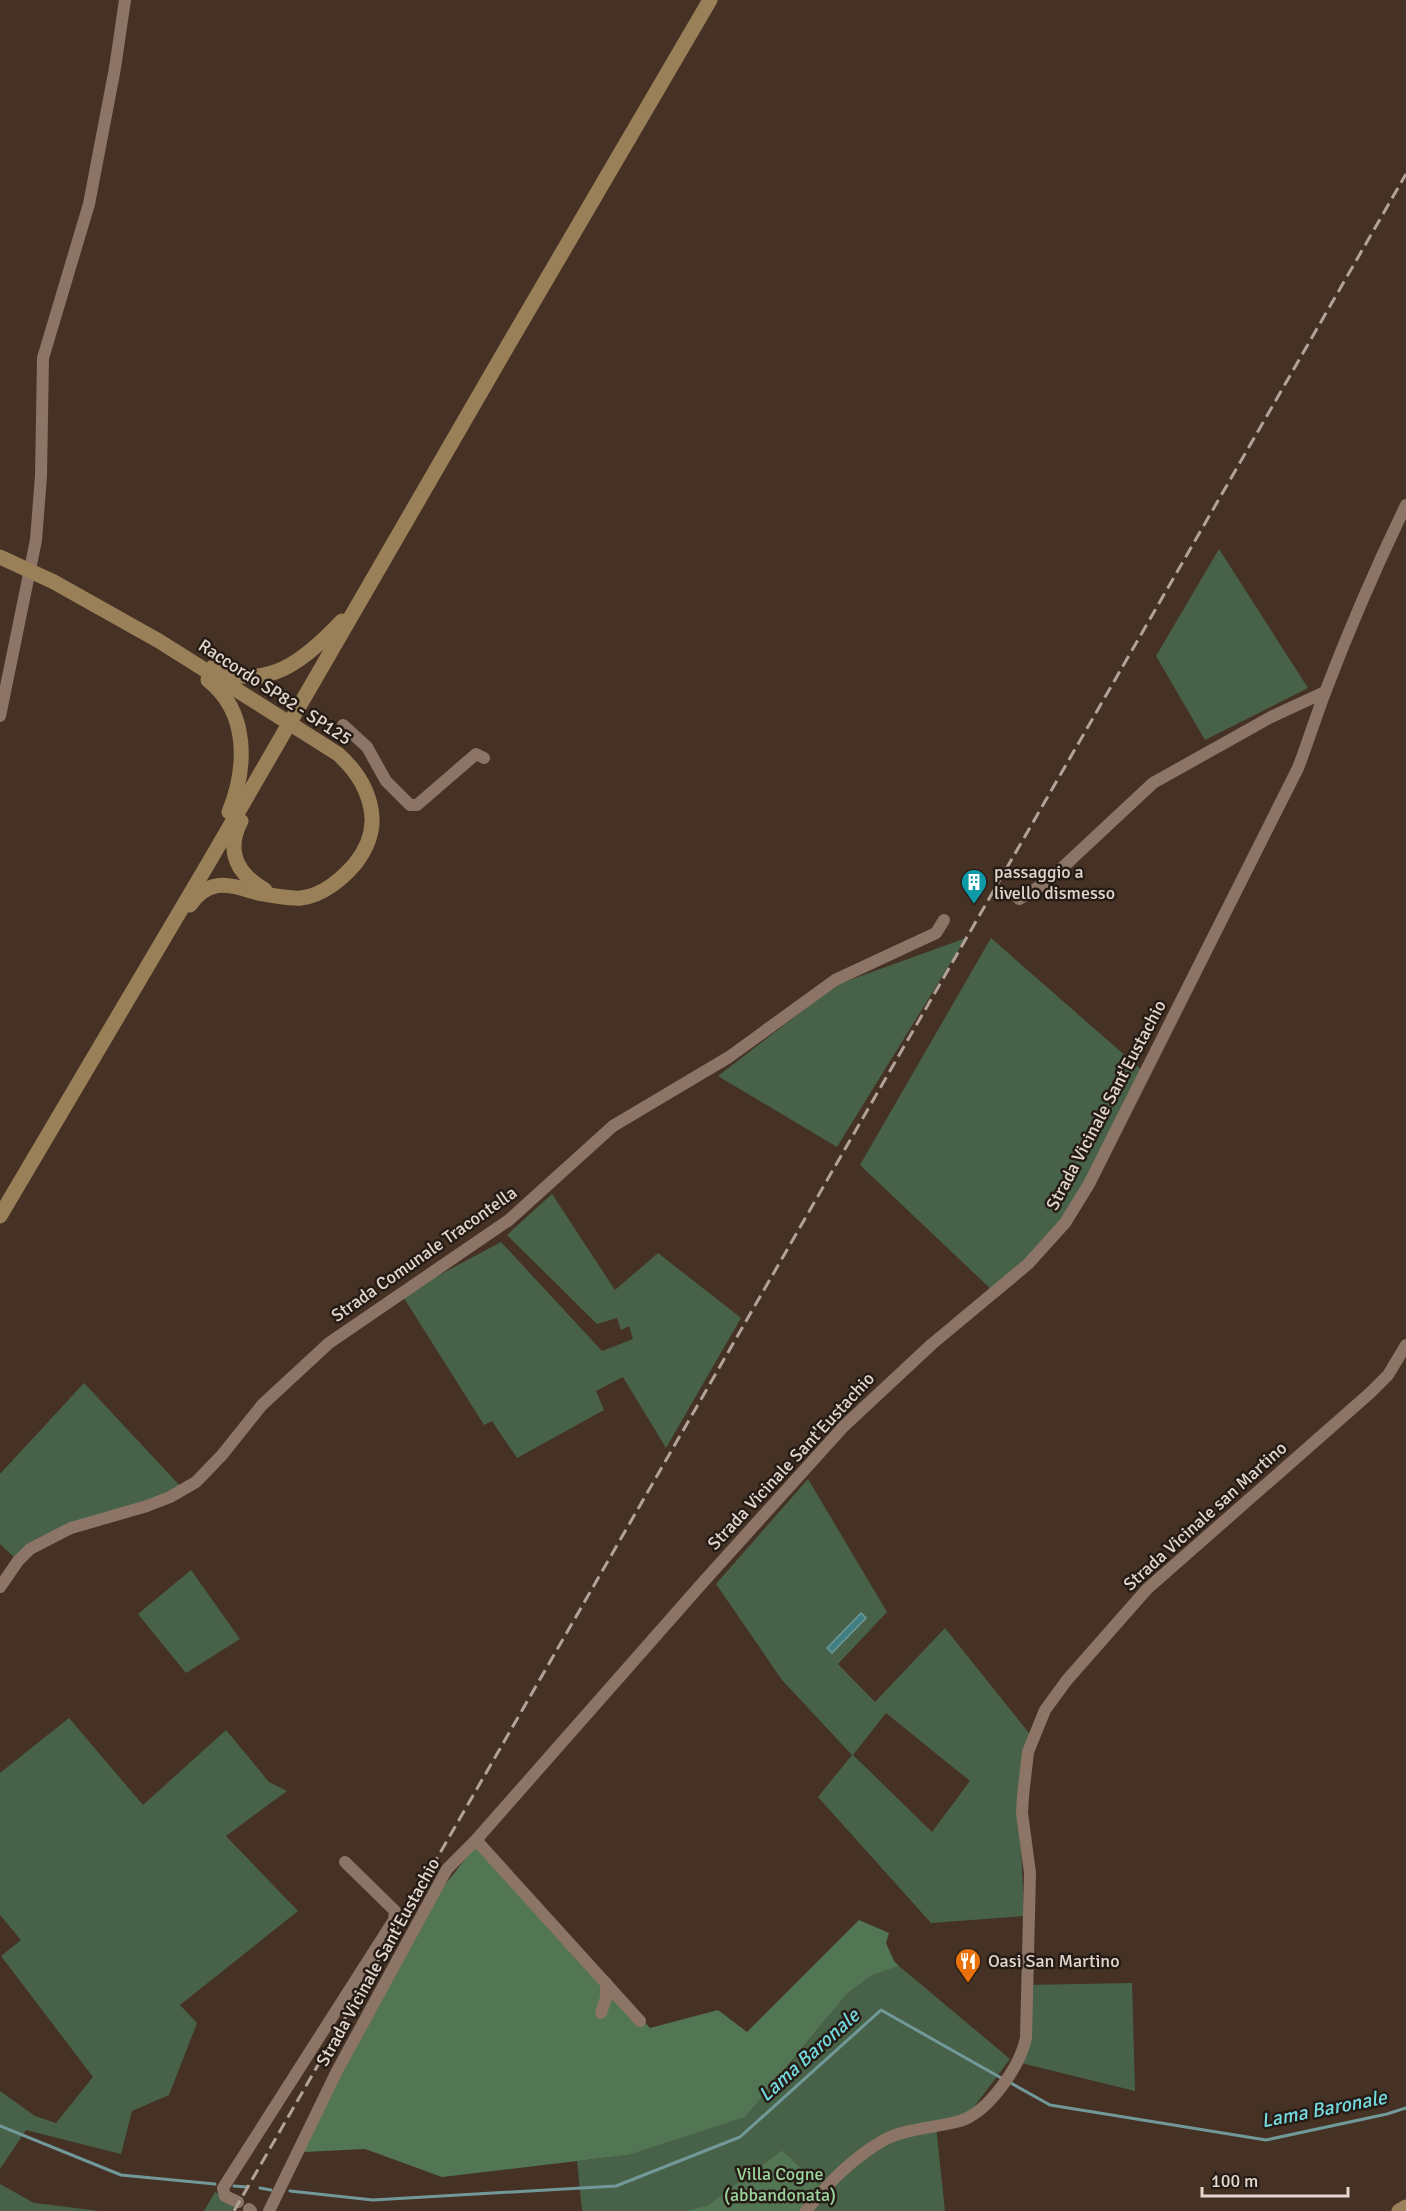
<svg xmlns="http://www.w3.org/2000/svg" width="1406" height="2211" viewBox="0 0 1406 2211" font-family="Signika,sans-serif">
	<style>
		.green { fill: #476248; fill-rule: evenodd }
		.forest { fill: #527553 }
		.water { fill: #407f83; stroke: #71999a; stroke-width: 1.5 }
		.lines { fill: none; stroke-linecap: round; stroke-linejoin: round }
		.stream { stroke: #71999a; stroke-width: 3 }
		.street { stroke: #8c7566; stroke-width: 12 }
		.secondary { stroke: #9a8059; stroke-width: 15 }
		.rail { stroke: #b2a299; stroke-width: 3; stroke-dasharray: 12 6; stroke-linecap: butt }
		.labels { text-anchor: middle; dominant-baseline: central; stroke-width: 5; stroke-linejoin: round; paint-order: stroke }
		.street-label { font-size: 18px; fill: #e4d6ce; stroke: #261c16 }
		.poi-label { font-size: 18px; fill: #e4d6ce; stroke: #261c16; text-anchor: start }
		.park-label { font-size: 18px; fill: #9dd59e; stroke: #261c16 }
		.water-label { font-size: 20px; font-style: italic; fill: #74d9de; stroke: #261c16 }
	</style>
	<rect width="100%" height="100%" fill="#463225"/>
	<!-- green -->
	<g class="green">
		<polygon points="1219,549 1308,688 1205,740 1156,656"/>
		<polygon points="966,938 837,1147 718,1076 836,985"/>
		<polygon points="991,938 1145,1073 1057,1233 995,1293 860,1165"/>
		<polygon points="552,1194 615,1290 658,1253 741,1318 666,1448 623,1377 596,1391 604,1410 517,1458 492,1421 484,1425 402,1295 501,1242 602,1351 633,1339 629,1326 621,1330 617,1318 597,1324 507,1235"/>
		<polygon points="84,1383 184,1490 78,1526 18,1561 0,1544 0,1474"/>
		<path d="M808 1479 887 1612 838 1664 875 1702 945 1628 1033 1738 1020 1820 1024 1916 931 1923 818 1797 852 1755 782 1680 716 1584ZM886 1713 970 1781 932 1832 853 1755Z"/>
		<polygon points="191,1570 240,1639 186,1673 138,1614"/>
		<polygon points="69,1718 143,1805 226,1730 269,1782 287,1791 226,1836 298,1911 180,2005 197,2023 169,2095 132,2111 121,2154 26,2130 0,2169 0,2091 35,2116 56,2123 93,2077 1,1956 21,1940 0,1915 0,1773"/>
		<polygon points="899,1966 1010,2059 965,2119 936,2126 945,2211 806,2211 824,2190 782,2150 706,2207 685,2211 582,2211 577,2161 628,2155 764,2095 848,1993 872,1974"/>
		<polygon points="1132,1983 1135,2091 1017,2062 1028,1985"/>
		<polygon points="0,2184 34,2203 100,2211 0,2211"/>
		<polygon points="215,2192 238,2202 232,2211 204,2211"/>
	</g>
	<!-- forest -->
	<g class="forest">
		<polygon points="478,1843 650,2028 718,2010 747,2032 859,1920 889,1933 886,1943 894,1961 899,1966 872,1975 848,1993 745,2117 628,2155 442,2177 365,2149 304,2152 323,2104 440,1891"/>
		<polygon points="782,2150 824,2190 808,2211 685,2211 707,2206"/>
	</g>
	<!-- water -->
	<polygon class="water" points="861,1613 866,1618 832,1653 827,1648"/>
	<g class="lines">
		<!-- stream -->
		<g class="stream">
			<polyline points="1009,2082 1050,2105 1266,2140 1387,2114 1406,2108"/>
			<polyline points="0,2126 121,2175 215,2184"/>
			<polyline points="234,2186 247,2187"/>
			<polyline points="260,2188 271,2190"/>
			<polyline points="290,2191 373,2200 616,2186 740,2137 881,2010 1003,2079"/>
		</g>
		<!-- street -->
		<g class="street">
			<polyline points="0,716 36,540 41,476 43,358 89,204 115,68 125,0"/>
			<polyline points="343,725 367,747 386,781 410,805 417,805 476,754 484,758"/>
			<polyline points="1019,899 1047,882 1153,783 1271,717 1325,692"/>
			<polyline points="0,1587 18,1561 30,1549 71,1528 147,1506 170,1497 196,1482 222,1455 262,1405 329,1343 509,1220 613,1126 729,1057 835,980 936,933 944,920"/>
			<polyline points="476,1840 640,2021"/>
			<polyline points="601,2013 606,1998 606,1983"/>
			<polyline points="238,2202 225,2196 223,2188 394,1920 395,1911 345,1862"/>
			<polyline points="249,2209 251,2211"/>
			<path d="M269 2211 337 2071 447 1869 476 1840 705 1580 844 1426 932 1344 1028 1264 1065 1223 1089 1184 1298 768C1308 742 1316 716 1326 690 1350 627 1377 565 1406 505"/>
			<path d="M806 2211C827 2184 854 2157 884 2140 907 2128 935 2128 960 2121 989 2112 1020 2066 1026 2038L1030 1873 1022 1813 1023 1796 1028 1752 1045 1710 1067 1680 1147 1589 1370 1393 1388 1375 1406 1345"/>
		</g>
		<!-- secondary -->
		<g class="secondary">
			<path d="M0 557 54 582 159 641 338 754C357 771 370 791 372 817 373 835 366 850 355 864 342 879 322 896 301 898 293 899 259 894 251 891 226 883 207 880 190 905"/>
			<path d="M213 667C266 694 306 659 342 621"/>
			<path d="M208 680C249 712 247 768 229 812"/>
			<path d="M241 821C225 851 237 874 265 890"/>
			<polyline points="0,1216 212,857 507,347 710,0"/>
			<polyline points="1399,2211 1406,2207"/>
		</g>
		<!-- rail -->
		<polyline class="rail" points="234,2211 1406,174"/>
	</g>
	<!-- icons -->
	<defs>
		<g id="building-pin" transform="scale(1.35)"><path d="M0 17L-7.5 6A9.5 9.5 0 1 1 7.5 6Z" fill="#0f9aa8" stroke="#261c16"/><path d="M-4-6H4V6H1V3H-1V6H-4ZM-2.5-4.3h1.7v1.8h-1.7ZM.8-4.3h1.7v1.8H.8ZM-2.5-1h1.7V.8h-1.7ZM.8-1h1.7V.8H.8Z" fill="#fff"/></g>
		<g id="restaurant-pin" transform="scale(1.35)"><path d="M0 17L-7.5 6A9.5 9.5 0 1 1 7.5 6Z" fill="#e8710a" stroke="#261c16"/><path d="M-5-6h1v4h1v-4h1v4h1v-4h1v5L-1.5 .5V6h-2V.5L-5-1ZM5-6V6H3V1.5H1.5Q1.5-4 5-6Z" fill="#fff"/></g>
	</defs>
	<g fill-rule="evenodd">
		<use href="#building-pin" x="974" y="882"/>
		<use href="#restaurant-pin" x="968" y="1961"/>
	</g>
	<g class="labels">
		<!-- street labels -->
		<g class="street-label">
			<text transform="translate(275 692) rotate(33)">Raccordo SP82 - SP125</text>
			<text transform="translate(1106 1105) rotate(-62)">Strada Vicinale Sant'Eustachio</text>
			<text transform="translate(424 1254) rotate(-35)">Strada Comunale Tracontella</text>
			<text transform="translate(791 1461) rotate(-47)">Strada Vicinale Sant'Eustachio</text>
			<text transform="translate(1205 1516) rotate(-42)">Strada Vicinale san Martino</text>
			<text transform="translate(378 1962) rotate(-61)">Strada Vicinale Sant'Eustachio</text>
		</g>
		<!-- poi labels -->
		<g class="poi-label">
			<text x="994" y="872">passaggio a<tspan x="994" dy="21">livello dismesso</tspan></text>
			<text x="988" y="1961">Oasi San Martino</text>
		</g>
		<!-- park labels -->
		<g class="park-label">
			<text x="780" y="2174">Villa Cogne<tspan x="780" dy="21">(abbandonata)</tspan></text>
		</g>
		<!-- water labels -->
		<g class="water-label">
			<text transform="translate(809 2055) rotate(-42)">Lama Baronale</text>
			<text transform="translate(1324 2109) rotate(-11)">Lama Baronale</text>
		</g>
	</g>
	<!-- scale -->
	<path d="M1202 2187v9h146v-9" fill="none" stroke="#e4d6ce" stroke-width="3"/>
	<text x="1211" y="2187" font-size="18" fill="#e4d6ce" stroke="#261c16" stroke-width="4.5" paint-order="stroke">100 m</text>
</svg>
